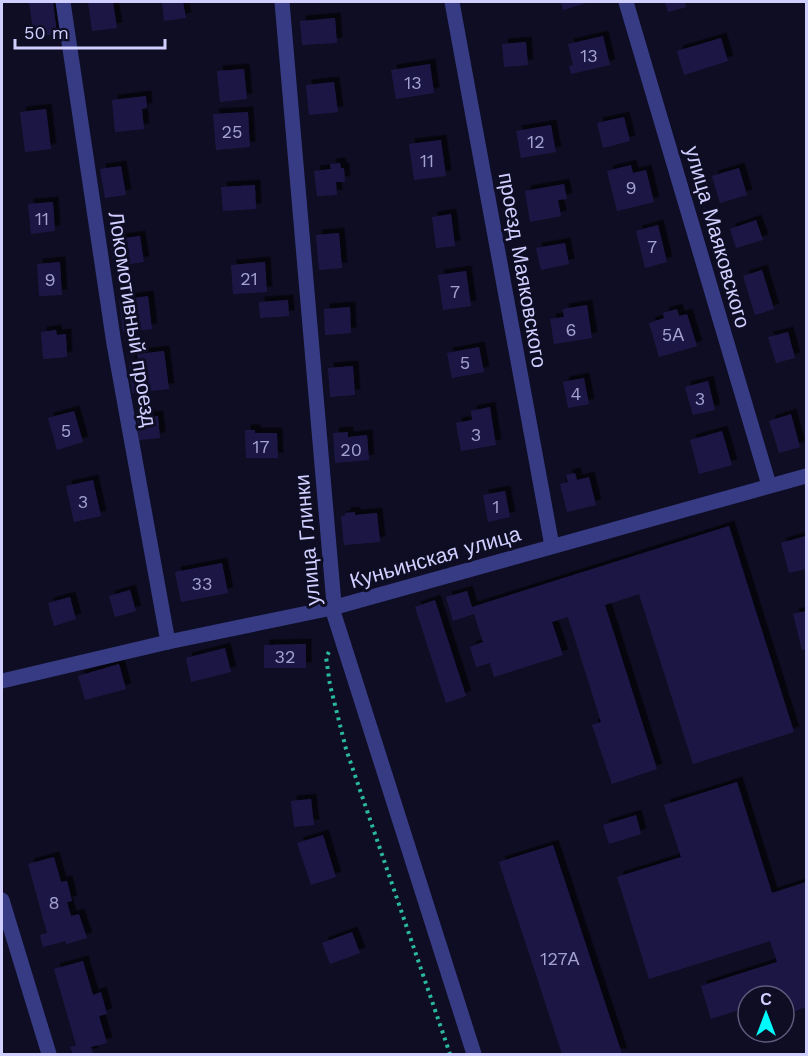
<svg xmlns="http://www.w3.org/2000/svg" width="808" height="1056" viewBox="0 0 808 1056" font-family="'Work Sans',sans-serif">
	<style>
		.building { fill: #1d1845; filter: url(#shadow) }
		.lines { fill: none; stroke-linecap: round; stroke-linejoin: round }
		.path { stroke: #2ab8a2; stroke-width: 4; stroke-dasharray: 3 4.5; stroke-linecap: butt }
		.minor { stroke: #363b84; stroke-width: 15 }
		.labels { text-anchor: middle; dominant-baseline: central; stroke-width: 6; stroke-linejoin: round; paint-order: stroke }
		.number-label { font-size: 18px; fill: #a3a1d0 }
		.street-label { font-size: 21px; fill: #d0cfff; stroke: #0f0d23 }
	</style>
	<defs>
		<filter id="shadow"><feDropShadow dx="5.5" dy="-5.5" stdDeviation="0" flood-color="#0009"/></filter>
	</defs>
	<rect width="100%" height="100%" fill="#0f0d23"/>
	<!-- building -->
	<g class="building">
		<polygon points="29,2 53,2 57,34 34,37"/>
		<polygon points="88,2 113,2 117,28 92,31"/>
		<polygon points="162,2 183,2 186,18 164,21"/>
		<polygon points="561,2 589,2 563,10"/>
		<polygon points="665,2 685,2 686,7 668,12"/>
		<polygon points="335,18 337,43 302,45 300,21"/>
		<polygon points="603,36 610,65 571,74 569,66 573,65 568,44"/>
		<polygon points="721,38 728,61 684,75 677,51"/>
		<polygon points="526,42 528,65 504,67 502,44"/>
		<polygon points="430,64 434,93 396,99 391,70"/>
		<polygon points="244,69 247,99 220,102 217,71"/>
		<polygon points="334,82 338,112 309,115 306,85"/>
		<polygon points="146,96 147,108 142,109 144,129 115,132 112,100"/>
		<polygon points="46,109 51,149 25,152 20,112"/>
		<polygon points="248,112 250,147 216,150 213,114"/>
		<polygon points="624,117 630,141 603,148 597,123"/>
		<polygon points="551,125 556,152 521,158 516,131"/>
		<polygon points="441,140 446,176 414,180 409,144"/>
		<polygon points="340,163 341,168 344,168 345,182 336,182 337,195 317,196 314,171 331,169 330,164"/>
		<polygon points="631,165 633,173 646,170 654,202 617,211 607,171"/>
		<polygon points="121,166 126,195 105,198 100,169"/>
		<polygon points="739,168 747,195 720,203 712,176"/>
		<polygon points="564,184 567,199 558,200 561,216 530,222 525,191"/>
		<polygon points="255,185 256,209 223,211 221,187"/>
		<polygon points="53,202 55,231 31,234 28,204"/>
		<polygon points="451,214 455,246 436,248 432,217"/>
		<polygon points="756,220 763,240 736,248 730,229"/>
		<polygon points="658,225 667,262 645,268 636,231"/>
		<polygon points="339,233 342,268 319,270 316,235"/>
		<polygon points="140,236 144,262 114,266 110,240"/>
		<polygon points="565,243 569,264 541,270 536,248"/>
		<polygon points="60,262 62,295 39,296 37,264"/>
		<polygon points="265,262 267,292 233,294 231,265"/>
		<polygon points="762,270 774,309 755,315 743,276"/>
		<polygon points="466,271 471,306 443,310 438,275"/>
		<polygon points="148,296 152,329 123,332 119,300"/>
		<polygon points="288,300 289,316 260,318 259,302"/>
		<polygon points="587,305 592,338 554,344 550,319 564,317 563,309"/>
		<polygon points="350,307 351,333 325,335 324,309"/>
		<polygon points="677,309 679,316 687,314 697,346 659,357 649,323 664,318 663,313"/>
		<polygon points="56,330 57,335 66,334 67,357 43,359 41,332"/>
		<polygon points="788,332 795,358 776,363 768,337"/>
		<polygon points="479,347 484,372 452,378 447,353"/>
		<polygon points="164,351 169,389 132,393 129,361 138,360 137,354"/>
		<polygon points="353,366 355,395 330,397 328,368"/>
		<polygon points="584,378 589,404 568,408 563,382"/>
		<polygon points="708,381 715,410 693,415 685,387"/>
		<polygon points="490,407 496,445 461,451 456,423 472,420 471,411"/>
		<polygon points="74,411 83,442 57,450 48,418"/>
		<polygon points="791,414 800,447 779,453 769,421"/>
		<polygon points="158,416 160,438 139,440 137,418"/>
		<polygon points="245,430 255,430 255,433 277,433 278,458 246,458"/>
		<polygon points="722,431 732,465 699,474 690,440"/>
		<polygon points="348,432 348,437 367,435 369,460 335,463 333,433"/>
		<polygon points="575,473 577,480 589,477 596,505 567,512 560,484 568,482 566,475"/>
		<polygon points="93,480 101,516 74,522 66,486"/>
		<polygon points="505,491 510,517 488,522 483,495"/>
		<polygon points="355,512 355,515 377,513 380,542 344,545 341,516 345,516 345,513"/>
		<polygon points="729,526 794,732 693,764 639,594 605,605 657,769 612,784 592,725 601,722 568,617 552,622 563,655 494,677 490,663 476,667 470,647 483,642 474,614 453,621 446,597 467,591 472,607"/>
		<polygon points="806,536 806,569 789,573 781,543"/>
		<polygon points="222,563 228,593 181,602 175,572"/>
		<polygon points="130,590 136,611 115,617 109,596"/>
		<polygon points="70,597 76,619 54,626 48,603"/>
		<polygon points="435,600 466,696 446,703 415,607"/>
		<polygon points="806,611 806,649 802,650 793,614"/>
		<polygon points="306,644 306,668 264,668 264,645"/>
		<polygon points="225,648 231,672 191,682 186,658"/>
		<polygon points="119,664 126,689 85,700 78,676"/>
		<polygon points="737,782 772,893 806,882 806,1007 787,1014 784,1007 784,996 748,996 748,1007 711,1019 701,986 777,962 770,941 649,979 617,877 681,857 664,805"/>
		<polygon points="311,799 314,825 294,827 291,801"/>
		<polygon points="636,815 641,834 609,844 603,825"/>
		<polygon points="323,835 336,877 311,885 297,843"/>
		<polygon points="553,845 622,1054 562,1054 499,862"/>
		<polygon points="54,857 61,882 67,881 72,901 67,902 71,916 79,914 87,938 66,944 65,941 43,947 40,935 47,933 28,864"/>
		<polygon points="352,932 360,953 330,964 322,943"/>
		<polygon points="83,961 93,995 101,992 107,1014 99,1016 107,1043 91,1047 93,1054 73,1054 70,1047 76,1045 54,969"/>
	</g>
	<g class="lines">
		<!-- path -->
		<polyline class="path" points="329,652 326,657 330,685 346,749 450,1054"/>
		<!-- minor -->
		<g class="minor">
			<polyline points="63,2 114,344 168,642"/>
			<polyline points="282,2 334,604 332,608 474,1054"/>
			<polyline points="452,2 552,546"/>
			<polyline points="626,2 769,485"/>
			<polyline points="2,681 168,642 332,608 806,476"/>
			<polyline points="2,900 49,1054"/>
		</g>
	</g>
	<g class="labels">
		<!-- number labels -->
		<g class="number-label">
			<text x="589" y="55">13</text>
			<text x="413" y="82">13</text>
			<text x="232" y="131">25</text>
			<text x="536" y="141">12</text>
			<text x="427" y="160">11</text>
			<text x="631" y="187">9</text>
			<text x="42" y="218">11</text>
			<text x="652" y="246">7</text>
			<text x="249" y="278">21</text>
			<text x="50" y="279">9</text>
			<text x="455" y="291">7</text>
			<text x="571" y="329">6</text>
			<text x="673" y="334">5А</text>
			<text x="465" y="362">5</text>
			<text x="576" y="393">4</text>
			<text x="700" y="398">3</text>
			<text x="66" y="430">5</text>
			<text x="476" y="434">3</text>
			<text x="261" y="446">17</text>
			<text x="351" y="449">20</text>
			<text x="83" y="501">3</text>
			<text x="496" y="506">1</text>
			<text x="202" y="583">33</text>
			<text x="285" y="656">32</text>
			<text x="54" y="902">8</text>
			<text x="560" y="958">127А</text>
		</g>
		<!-- street labels -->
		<g class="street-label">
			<text transform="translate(718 237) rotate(74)">улица Маяковского</text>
			<text transform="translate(523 270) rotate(80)">проезд Маяковского</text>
			<text transform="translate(133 319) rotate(81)">Локомотивный проезд</text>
			<text transform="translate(307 540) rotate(-95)">улица Глинки</text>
			<text transform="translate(435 557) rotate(-16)">Куньинская улица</text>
		</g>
	</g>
	<!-- border -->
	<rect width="808" height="1056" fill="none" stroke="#d0cfff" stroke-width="6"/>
	<!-- north arrow -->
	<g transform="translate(766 1014)"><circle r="28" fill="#0f0d23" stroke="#5c5b7b" stroke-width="1.5"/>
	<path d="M0-4.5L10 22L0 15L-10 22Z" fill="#00f9fa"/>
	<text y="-9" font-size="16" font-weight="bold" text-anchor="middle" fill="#d0cfff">С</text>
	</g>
	<!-- scale -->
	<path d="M15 39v9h150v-9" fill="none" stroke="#d0cfff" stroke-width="3"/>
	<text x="24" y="39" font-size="18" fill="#d0cfff" stroke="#0f0d23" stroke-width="4.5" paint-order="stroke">50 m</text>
</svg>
